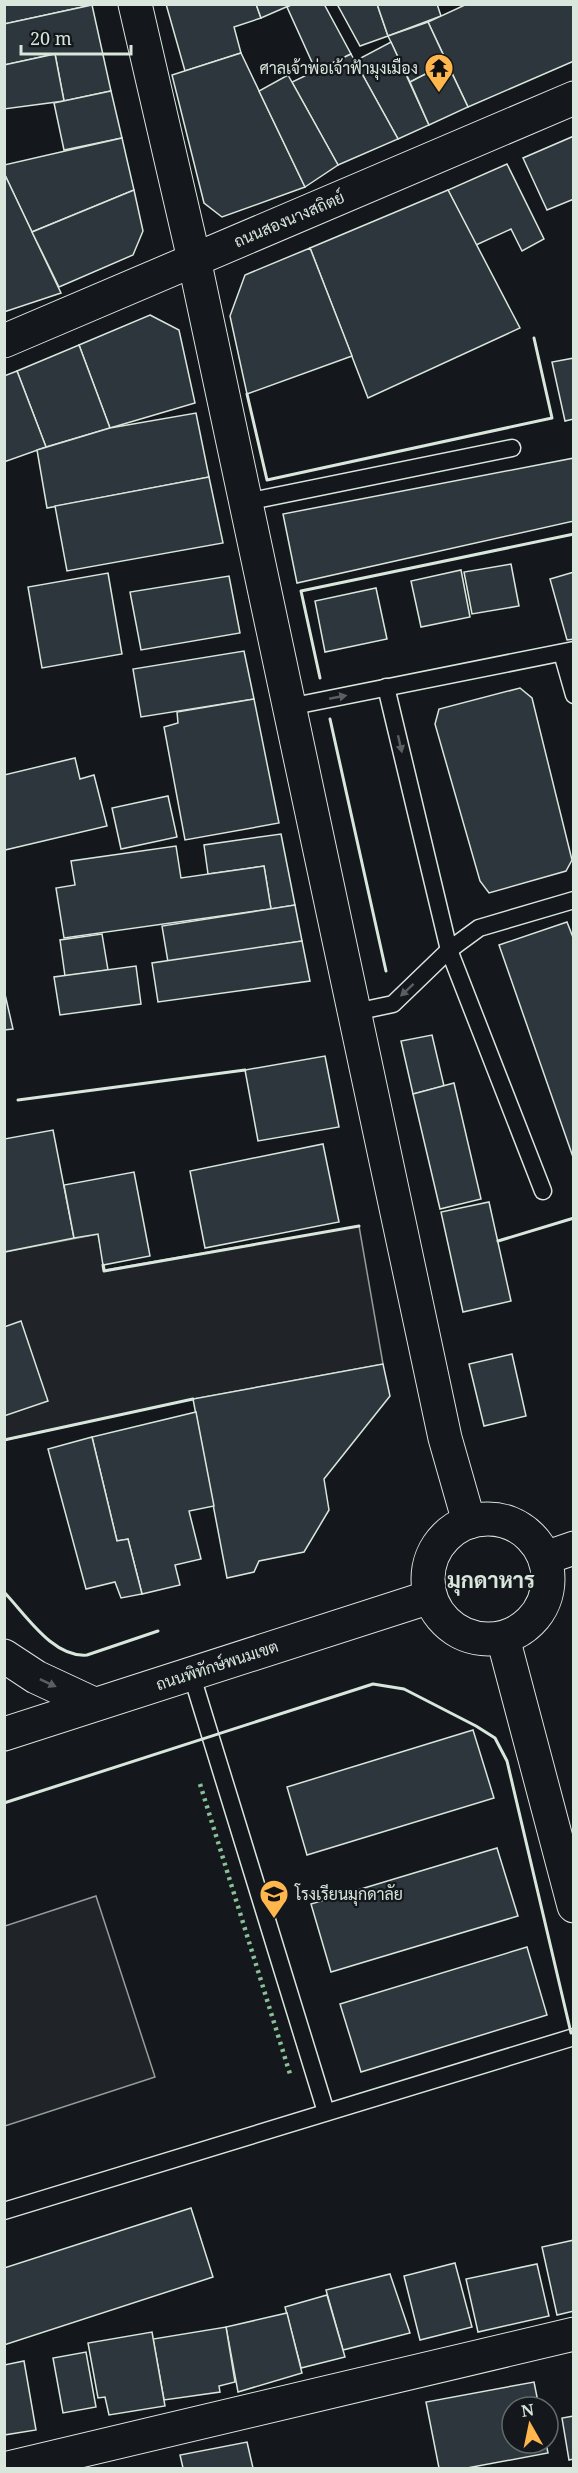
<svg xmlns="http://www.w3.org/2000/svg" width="578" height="2473" viewBox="0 0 578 2473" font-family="'Noto Serif',Sarabun,serif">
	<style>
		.green { fill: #202428; stroke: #939e99; stroke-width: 1.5 }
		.building { fill: #2c363c; stroke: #d8e6dc; stroke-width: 1.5 }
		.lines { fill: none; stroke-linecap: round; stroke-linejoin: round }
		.service-casing { stroke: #d8e6dc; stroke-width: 19 }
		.minor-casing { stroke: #d8e6dc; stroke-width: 35 }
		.secondary-casing { stroke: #d8e6dc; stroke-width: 35 }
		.primary-casing { stroke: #d8e6dc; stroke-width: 35 }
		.service { stroke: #14181c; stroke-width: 16 }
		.minor { stroke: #14181c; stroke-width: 33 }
		.secondary { stroke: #14181c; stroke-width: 33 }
		.primary { stroke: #14181c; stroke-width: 33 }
		.hedge { stroke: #8ac095; stroke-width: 4.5; stroke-dasharray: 3 4.5; stroke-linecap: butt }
		.wall { stroke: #d8e6dc; stroke-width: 3 }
		.oneway { fill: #59605f }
		.labels { text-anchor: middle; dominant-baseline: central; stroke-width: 4.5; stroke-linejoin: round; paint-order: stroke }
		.poi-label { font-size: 16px; fill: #d8e6dc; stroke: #14181c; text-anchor: end }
		.street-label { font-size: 16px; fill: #d8e6dc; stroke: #14181c }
		.district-label { font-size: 22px; font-weight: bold; fill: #d8e6dc; stroke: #14181c }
	</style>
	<rect width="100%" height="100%" fill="#14181c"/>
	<!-- green -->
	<g class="green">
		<polygon points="359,1226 383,1364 193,1399 5,1440 5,1252 98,1234 105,1270"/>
		<polygon points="96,1896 155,2077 5,2126 5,1926"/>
	</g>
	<!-- building -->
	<g class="building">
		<polygon points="4,4 92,4 92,5 4,24"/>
		<polygon points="166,4 256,4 261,18 234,27 241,53 185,71"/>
		<polygon points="256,4 293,4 261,18"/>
		<polygon points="293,4 324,4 351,54 316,71 287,7"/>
		<polygon points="337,4 377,4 388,36 360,46"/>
		<polygon points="377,4 437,4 441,16 388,36"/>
		<polygon points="467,4 574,4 574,61 468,107 428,22"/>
		<polygon points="92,5 111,91 64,101 55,54 4,65 4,24"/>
		<polygon points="428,22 447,63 410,82 388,36"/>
		<polygon points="391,42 429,125 398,139 355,61"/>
		<polygon points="241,53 305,187 222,217 204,203 172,75"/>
		<polygon points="55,54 64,101 4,109 4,65"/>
		<polygon points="351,54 398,139 338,165 292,82"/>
		<polygon points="447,63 468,107 429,125 410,82"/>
		<polygon points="288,75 338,165 305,187 259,91"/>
		<polygon points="111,91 122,138 64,150 54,103"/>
		<polygon points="574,136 574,199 547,210 523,158"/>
		<polygon points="122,138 134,190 32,232 4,173 4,165"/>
		<polygon points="507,164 544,239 522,251 511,229 476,245 448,190"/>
		<polygon points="4,173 61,293 4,312"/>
		<polygon points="134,190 143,231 133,255 59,287 32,232"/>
		<polygon points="448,190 520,328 368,398 310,248"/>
		<polygon points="310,248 352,356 247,394 230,316 245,275"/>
		<polygon points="150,315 179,330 195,403 110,428 79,345"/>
		<polygon points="79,345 110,428 46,447 17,371"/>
		<polygon points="574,358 574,419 565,421 552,362"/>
		<polygon points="17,371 46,447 4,462 4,376"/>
		<polygon points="196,413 209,477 47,508 37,450 110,428"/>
		<polygon points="574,458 574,521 297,583 283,514"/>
		<polygon points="209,477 223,543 67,571 55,506"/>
		<polygon points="511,564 519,606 472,614 464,572"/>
		<polygon points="461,570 470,617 421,627 411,581"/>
		<polygon points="574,572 574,639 567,640 550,579"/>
		<polygon points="108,573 122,654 42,668 28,587"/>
		<polygon points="229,576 240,633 141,650 130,592"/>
		<polygon points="376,588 387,639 325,652 315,601"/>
		<polygon points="244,651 254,699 141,717 133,669"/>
		<polygon points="520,688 532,698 572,860 566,871 489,893 480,881 435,724 439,709"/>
		<polygon points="254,699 279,823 185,840 164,727 178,723 177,712"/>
		<polygon points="75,758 80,779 94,775 107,826 5,850 4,775"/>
		<polygon points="168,796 177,837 121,849 112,808"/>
		<polygon points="281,834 295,905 271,909 264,866 208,874 204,845"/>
		<polygon points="176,846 181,878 264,866 271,909 64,938 56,888 75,885 71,861"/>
		<polygon points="295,905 302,941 168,962 162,926"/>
		<polygon points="567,922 574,940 574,1160 499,945"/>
		<polygon points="102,934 108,970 65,976 60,940"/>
		<polygon points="302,941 310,981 158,1002 152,963"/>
		<polygon points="136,966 141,1004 60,1015 54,977"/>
		<polygon points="4,990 13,1029 4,1030"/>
		<polygon points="432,1035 444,1086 413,1094 401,1041"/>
		<polygon points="325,1056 339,1127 258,1141 245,1070"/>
		<polygon points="454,1083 481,1199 440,1209 413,1094"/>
		<polygon points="53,1130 74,1238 4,1252 4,1139"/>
		<polygon points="323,1144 339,1222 205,1248 190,1171"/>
		<polygon points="134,1172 150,1256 103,1265 98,1234 74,1238 64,1185"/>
		<polygon points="489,1202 511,1301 463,1312 441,1212"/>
		<polygon points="21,1321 48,1401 4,1416 4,1327"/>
		<polygon points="512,1354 526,1416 484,1426 469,1364"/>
		<polygon points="383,1364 390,1396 324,1479 329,1510 304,1552 259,1561 254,1572 227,1578 193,1399"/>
		<polygon points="196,1412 214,1506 189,1511 201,1559 175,1565 180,1585 142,1594 128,1539 117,1541 92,1437"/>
		<polygon points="92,1437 117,1541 128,1539 142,1594 121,1598 115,1582 86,1589 48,1449"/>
		<polygon points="473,1730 494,1798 307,1855 287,1787"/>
		<polygon points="497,1848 518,1916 331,1972 311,1904"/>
		<polygon points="527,1947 547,2015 361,2072 340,2004"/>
		<polygon points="191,2208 213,2277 4,2345 4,2268"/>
		<polygon points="574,2240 574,2311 557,2315 542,2247"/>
		<polygon points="455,2263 472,2327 420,2340 404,2276"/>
		<polygon points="537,2264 549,2316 478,2332 466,2279"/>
		<polygon points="390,2274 410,2333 343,2350 326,2290"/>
		<polygon points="327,2295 345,2357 301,2368 285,2307"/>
		<polygon points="287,2313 302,2373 238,2392 226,2327"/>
		<polygon points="226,2327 235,2382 219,2386 220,2392 164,2400 153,2339"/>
		<polygon points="152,2332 165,2406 109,2415 105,2397 98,2398 88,2343"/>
		<polygon points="86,2352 96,2407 63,2413 53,2358"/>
		<polygon points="24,2361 36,2430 4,2435 4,2365"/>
		<polygon points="534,2382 539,2407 512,2407 512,2443 546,2443 548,2453 467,2468 439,2468 426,2402"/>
		<polygon points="574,2416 574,2459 569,2460 562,2418"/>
		<polygon points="247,2442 253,2468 183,2468 180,2455"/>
	</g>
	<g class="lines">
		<!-- service casing -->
		<g class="service-casing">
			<g id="service">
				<polyline points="246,502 512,448"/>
				<polyline points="562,653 574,695"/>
				<polyline points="386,687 449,950 543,1191"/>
				<polyline points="289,707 574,650"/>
				<polyline points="355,1012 393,1004 449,950 479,928 574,900"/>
				<polyline points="191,1673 326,2112"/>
				<polyline points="4,2211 574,2037"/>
			</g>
		</g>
		<!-- minor casing -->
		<g class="minor-casing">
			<g id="minor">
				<polyline points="135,4 194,259 445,1438 469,1522"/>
				<polyline points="4,341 574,98"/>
				<polyline points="503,1638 574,1906"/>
				<polyline points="8,2468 574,2334"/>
			</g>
		</g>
		<!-- secondary casing -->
		<g class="secondary-casing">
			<polyline id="secondary" points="4,1656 36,1677 94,1704"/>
		</g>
		<!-- primary casing -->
		<g class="primary-casing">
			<g id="primary">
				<circle cx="488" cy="1579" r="60"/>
				<polyline points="545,1558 574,1548"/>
				<polyline points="4,1734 430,1597"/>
			</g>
		</g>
		<!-- service -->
		<use href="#service" class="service"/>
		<!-- minor -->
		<use href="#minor" class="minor"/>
		<!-- secondary -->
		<use href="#secondary" class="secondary"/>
		<!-- primary -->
		<use href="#primary" class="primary"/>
		<!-- hedge -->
		<polyline class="hedge" points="200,1784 290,2074"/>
		<!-- wall -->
		<g class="wall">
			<polyline points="247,394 267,480 552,418 534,338"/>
			<polyline points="320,678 301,591 574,534"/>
			<polyline points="330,719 386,971"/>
			<polyline points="18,1100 245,1070"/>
			<polyline points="498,1241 574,1218"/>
			<polyline points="103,1265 104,1271 359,1226"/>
			<polyline points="4,1440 193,1399"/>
			<path d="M4 1592C26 1615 53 1658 87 1655L158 1631"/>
			<polyline points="4,1803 373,1684 404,1689 476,1726 495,1738 507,1761 571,2033"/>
		</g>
	</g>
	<!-- one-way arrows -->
	<defs><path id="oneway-solid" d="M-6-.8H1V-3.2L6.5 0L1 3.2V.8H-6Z" transform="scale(1.5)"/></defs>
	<g class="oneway">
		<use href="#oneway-solid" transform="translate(338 697) rotate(-11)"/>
		<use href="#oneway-solid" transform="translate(400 744) rotate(77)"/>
		<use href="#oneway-solid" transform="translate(407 990) rotate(137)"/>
		<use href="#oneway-solid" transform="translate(48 1683) rotate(25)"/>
	</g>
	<!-- icons -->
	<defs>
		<g id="temple-pin" transform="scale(1.5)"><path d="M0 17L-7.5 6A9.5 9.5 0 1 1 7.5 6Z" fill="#ffb74d" stroke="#14181c"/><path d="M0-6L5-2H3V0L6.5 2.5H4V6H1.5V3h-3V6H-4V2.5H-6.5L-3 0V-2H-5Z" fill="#111"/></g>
		<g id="school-pin" transform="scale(1.5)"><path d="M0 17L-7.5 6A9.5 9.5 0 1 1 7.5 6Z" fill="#ffb74d" stroke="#14181c"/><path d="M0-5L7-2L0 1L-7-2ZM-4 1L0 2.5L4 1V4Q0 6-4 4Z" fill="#111"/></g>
	</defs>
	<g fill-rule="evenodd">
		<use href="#temple-pin" x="439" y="68"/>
		<use href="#school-pin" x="274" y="1894"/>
	</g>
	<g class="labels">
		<!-- poi labels -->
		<g class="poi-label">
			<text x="418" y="68">ศาลเจ้าพ่อเจ้าฟ้ามุงเมือง</text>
			<text x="295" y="1894" text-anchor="start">โรงเรียนมุกดาลัย</text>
		</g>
		<!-- street labels -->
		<g class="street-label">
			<text transform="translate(289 219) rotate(-23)">ถนนสองนางสถิตย์</text>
			<text transform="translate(217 1665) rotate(-18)">ถนนพิทักษ์พนมเขต</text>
		</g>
		<!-- district labels -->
		<g class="district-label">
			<text x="491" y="1579">มุกดาหาร</text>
		</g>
	</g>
	<!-- border -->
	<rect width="578" height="2473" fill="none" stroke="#d8e6dc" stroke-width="12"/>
	<!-- north arrow -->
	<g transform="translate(530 2425) rotate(351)"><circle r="28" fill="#14181c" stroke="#626a69" stroke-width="1.5"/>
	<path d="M0-4.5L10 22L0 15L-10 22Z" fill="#ffb74d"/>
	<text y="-9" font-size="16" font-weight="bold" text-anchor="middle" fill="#d8e6dc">N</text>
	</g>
	<!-- scale -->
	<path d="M21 45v9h110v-9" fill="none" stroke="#d8e6dc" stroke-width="3"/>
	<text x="30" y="45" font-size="18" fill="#d8e6dc" stroke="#14181c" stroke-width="4.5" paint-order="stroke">20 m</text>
</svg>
